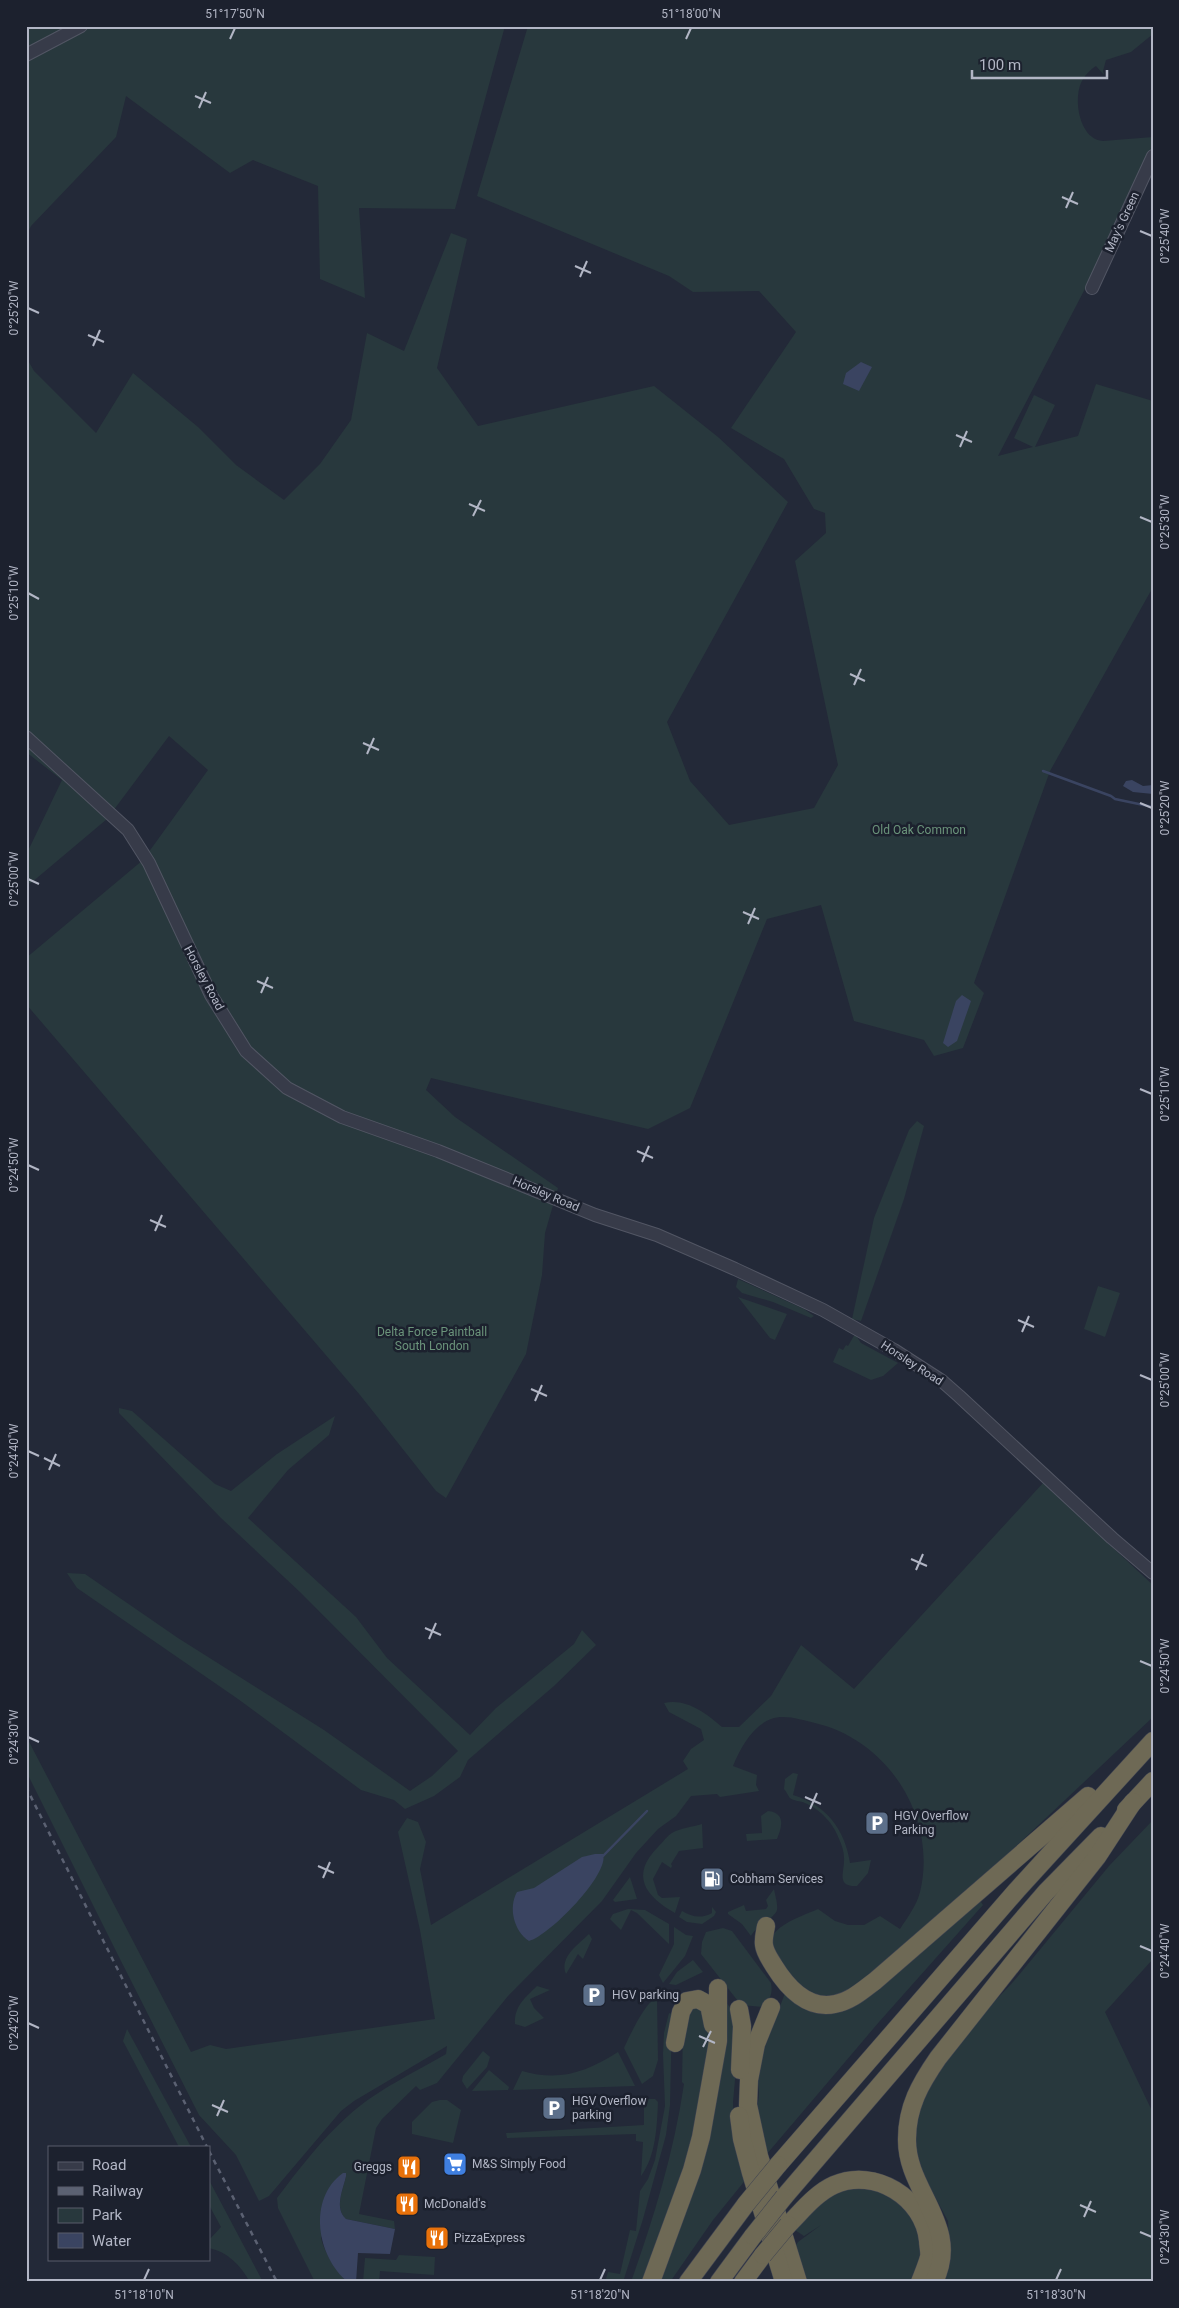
<svg xmlns="http://www.w3.org/2000/svg" width="1179" height="2308" viewBox="0 0 1179 2308" font-family="Roboto,sans-serif">
	<style>
		.green { fill: #28383d }
		.water { fill: #3a4461 }
		.lines { fill: none; stroke-linecap: round; stroke-linejoin: round }
		.stream { stroke: #3a4461; stroke-width: 2.5 }
		.minor-casing { stroke: #525664; stroke-width: 14 }
		.highway-casing { stroke: #3f4351; stroke-width: 19 }
		.minor { stroke: #373b49; stroke-width: 12 }
		.highway { stroke: #6e6955; stroke-width: 18 }
		.rail { stroke: #5b6172; stroke-width: 2.5; stroke-dasharray: 5 5; stroke-linecap: butt }
		.highway-bridge-casing { stroke: #3f4351; stroke-width: 19; stroke-linecap: butt }
		.highway-bridge { stroke: #6e6955; stroke-width: 18 }
		.ticks { fill: none; stroke: #b2b6c5; stroke-width: 2 }
		.labels { text-anchor: middle; dominant-baseline: central; stroke-width: 5; stroke-linejoin: round; paint-order: stroke }
		.street-label { font-size: 12px; fill: #b2b6c5; stroke: #1c212e }
		.park-label { font-size: 12px; fill: #6b947b; stroke: #1c212e }
		.poi-label { font-size: 12px; fill: #b2b6c5; stroke: #1c212e; text-anchor: start }
		.neatline { fill: none; stroke: #b2b6c5; stroke-width: 2 }
		.ticks-label { font-size: 12px; text-anchor: middle; fill: #b2b6c5 }
	</style>
	<rect width="100%" height="100%" fill="#232938"/>
	<!-- green -->
	<g class="green">
		<polygon points="26,26 505,26 455,209 359,208 365,298 320,279 318,186 253,160 230,173 126,96 116,137 31,226 26,236"/>
		<path d="M528 26H1153V34L1131 52 1106 60 1103 71 1104 75 1096 66C1090 70 1084 76 1081 83 1073 101 1080 140 1103 141L1153 137V144L1088 283 998 456 1033 447 1014 438 1034 395 1055 405 1035 447 1078 436 1096 384 1153 401V587L1050 771 974 983 984 993 963 1048 934 1056 924 1040 854 1021 821 905 767 919 690 1108 648 1129 431 1078 426 1090 455 1117 558 1188 545 1233 542 1275 526 1354 446 1498 436 1491 360 1395 26 1004V958L143 860 208 770 169 736 107 819 31 883 26 884V855L62 780 26 752V357L34 371 96 433 133 373 198 427 236 465 284 500 320 464 351 420 367 333 404 351 451 233 467 239 437 368 478 426 654 386 718 437 788 502 667 722 690 781 729 825 814 808 838 765 795 561 826 533 825 513 814 509 784 459 731 428 796 332 759 291 693 292 669 276 477 196Z"/>
		<polygon points="917,1121 924,1126 904,1199 861,1321 852,1319 874,1218 909,1130"/>
		<polygon points="738,1279 804,1309 814,1316 811,1318 773,1302 742,1293 736,1287"/>
		<polygon points="1098,1286 1120,1293 1105,1337 1084,1329"/>
		<polygon points="738,1297 787,1314 775,1340 770,1338"/>
		<polygon points="855,1334 861,1343 898,1363 883,1376 871,1380 833,1362 839,1348 843,1350 846,1345 848,1346"/>
		<polygon points="119,1408 132,1411 215,1484 231,1491 277,1454 335,1416 329,1435 288,1470 248,1518 356,1617 387,1658 470,1735 496,1708 574,1644 582,1630 596,1645 554,1686 468,1760 460,1777 434,1796 405,1809 394,1800 361,1790 238,1699 77,1588 67,1573 85,1574 178,1638 324,1730 410,1791 432,1776 458,1751 300,1592 221,1518 119,1413"/>
		<path d="M1043 1483 1153 1585V1717L976 1884 863 1981 838 1996 825 1997 796 1989C791 1980 772 1952 771 1944 769 1926 805 1915 818 1909L835 1921 848 1925H864L880 1916 900 1929C907 1918 917 1905 920 1892 938 1818 888 1740 815 1723 801 1720 785 1714 771 1719 752 1726 740 1749 733 1766L757 1775 756 1785 759 1791 720 1797 717 1794 691 1796 676 1816 658 1829 636 1853 602 1901 508 1996 437 2083 420 2090 416 2086 382 2119 376 2128 359 2214 394 2221 395 2229 346 2219C334 2208 343 2190 346 2176L321 2238C324 2252 337 2273 348 2282H315L278 2208 277 2198C299 2169 321 2140 348 2116 376 2090 414 2073 446 2054L447 2046 354 2101 341 2111 269 2196 259 2201 236 2155 199 2115 121 1961 26 1771V1736L191 2052 210 2045 226 2049 435 2019 420 1930 398 1832 407 1818 418 1822 426 1842 420 1869 431 1925 688 1769 683 1761 691 1749 704 1740 701 1729 669 1712 664 1703C686 1698 706 1713 722 1727H739L771 1696 801 1645 854 1689Z"/>
		<path d="M793 1773 798 1774 793 1795C826 1805 845 1829 850 1863L871 1860 868 1873 857 1886C835 1887 845 1871 844 1858 844 1852 842 1845 839 1839 834 1824 820 1809 805 1803 801 1801 793 1801 790 1798 789 1797 786 1791 784 1789L785 1779Z"/>
		<path d="M768 1811C786 1813 782 1827 777 1839L747 1841 746 1834 762 1833 761 1816Z"/>
		<polygon points="1153,1820 1153,1959 1105,2012 1153,2113 1153,2282 943,2282 950,2264 948,2221 927,2182 915,2151 916,2117 924,2087 977,2020 1013,1982 1109,1866"/>
		<path d="M702 1824 703 1848 679 1851 671 1864 672 1866 671 1868 662 1862 653 1879 658 1895 662 1898 680 1897 675 1913C645 1896 630 1875 658 1847 663 1842 667 1836 672 1833 680 1828 693 1827 702 1824Z"/>
		<polygon points="630,1877 637,1899 615,1902 613,1900"/>
		<path d="M774 1889C775 1895 778 1904 777 1910 775 1918 756 1926 751 1936L742 1924 728 1914V1912L744 1905 746 1911 766 1909 768 1906 766 1900Z"/>
		<path d="M984 1895 985 1897 981 1902 983 1905 879 2022 766 2155 753 2113C761 2105 760 2083 755 2073L785 1993 820 2011Z"/>
		<path d="M712 1907 716 1912 714 1916 702 1924 687 1922 679 1917 682 1911C692 1917 701 1919 712 1913Z"/>
		<polygon points="628,1909 645,1910 669,1924 669,1944 637,1913 631,1910 621,1930 610,1919 613,1914"/>
		<polygon points="674,1927 686,1935 693,1936 685,1956 663,1983 659,1975 674,1944"/>
		<path d="M723 1928 732 1931 771 1983C773 1994 770 1999 763 2007L741 2005 701 1954 702 1942 706 1932Z"/>
		<path d="M589 1934 592 1939 583 1959 578 1954 566 1974C559 1957 578 1945 589 1934Z"/>
		<polygon points="693,1960 703,1972 676,1985 669,1984 677,1972"/>
		<path d="M537 1986 550 1990 530 1999 534 2008 544 2018 525 2027 515 2024C514 2006 525 1998 537 1986Z"/>
		<path d="M657 1998 658 2060 653 2076 642 2084 624 2048C629 2037 646 2000 657 1998Z"/>
		<polygon points="724,2000 734,2012 741,2047 735,2080 733,2102 734,2131 747,2178 713,2220 670,2282 656,2282 671,2245"/>
		<path d="M694 2004 709 2017 710 2044 692 2146 643 2282H631C654 2217 674 2152 684 2084L682 2082 683 2029Z"/>
		<polygon points="669,2013 672,2014 670,2105 666,2135 643,2219 623,2282 605,2282 608,2272 620,2274 630,2230 636,2231 640,2191 648,2179 655,2160 665,2106 663,2054 664,2033"/>
		<polygon points="127,2029 191,2147 179,2147 123,2041"/>
		<polygon points="483,2051 490,2057 487,2067 467,2089 462,2081 463,2076"/>
		<path d="M618 2052 635 2086 513 2090 522 2071C560 2082 586 2072 618 2052Z"/>
		<polygon points="489,2070 509,2087 508,2090 472,2091"/>
		<path d="M644 2099H655L658 2102C657 2126 656 2156 641 2176L643 2142 636 2141V2134L507 2138 506 2133 644 2125Z"/>
		<polygon points="440,2100 447,2100 461,2110 453,2143 412,2134 412,2122 432,2102"/>
		<path d="M209 2180 263 2282H250C240 2265 228 2252 209 2248V2240L221 2227 209 2205Z"/>
		<path d="M867 2186 899 2198 919 2226 922 2261 914 2282H808L794 2248 798 2242 821 2225 804 2236 795 2230C821 2200 827 2190 867 2186Z"/>
		<polygon points="399,2255 435,2257 434,2275 380,2271 379,2282 363,2282 365,2258 396,2260"/>
	</g>
	<!-- water -->
	<g class="water">
		<polygon points="861,362 872,367 859,391 843,384 846,373"/>
		<polygon points="1132,780 1143,786 1153,785 1153,794 1133,792 1123,786 1126,781"/>
		<polygon points="962,995 971,1001 957,1041 948,1047 943,1043 956,1001"/>
		<path d="M595 1854H603C610 1874 549 1936 529 1941 514 1931 508 1908 517 1892L534 1888 582 1857Z"/>
		<path d="M343 2173H346V2176C343 2190 334 2208 346 2219L395 2229 390 2254 358 2253 356 2282H348C317 2257 307 2199 343 2173Z"/>
	</g>
	<g class="lines">
		<!-- stream -->
		<g class="stream">
			<polyline points="1043,771 1111,796 1115,799 1153,807"/>
			<polyline points="603,1856 647,1811"/>
		</g>
		<!-- minor casing -->
		<g class="minor-casing">
			<g id="minor">
				<polyline points="26,55 81,26"/>
				<polyline points="1092,288 1153,156"/>
				<polyline points="26,737 128,830 149,863 211,995 246,1051 287,1088 342,1117 438,1151 595,1215 657,1235 735,1269 823,1310 894,1350 942,1381 959,1396 1112,1538 1153,1573"/>
			</g>
		</g>
		<!-- highway casing -->
		<g class="highway-casing">
			<g id="highway">
				<polyline points="1126,1810 1153,1781"/>
				<path d="M766 1926C765 1932 763 1939 764 1945 765 1953 770 1959 774 1966 787 1987 807 2010 835 2004 851 2001 863 1990 875 1981L1088 1796"/>
				<polyline points="771,2007 756,2044 749,2080 748,2105 759,2156 798,2282"/>
				<polyline points="739,2009 742,2026 740,2070"/>
				<polyline points="675,2043 681,2012 687,2001 698,1999 709,2005 713,2025"/>
				<polyline points="739,2116 742,2139 751,2173 784,2282"/>
				<polyline points="778,2165 1017,1890 1153,1741"/>
				<polyline points="784,2197 1046,1892 1101,1836"/>
				<path d="M788 2225C802 2211 816 2193 834 2185 875 2167 924 2198 928 2241 928 2246 930 2252 929 2257 927 2265 923 2274 920 2282"/>
				<polyline points="651,2282 692,2170 701,2137 718,2041 718,1988"/>
				<polyline points="688,2282 746,2204"/>
				<polyline points="719,2282 753,2236"/>
				<polyline points="743,2282 763,2255"/>
				<path d="M934 2282C962 2226 906 2191 907 2139 907 2107 920 2084 938 2058L1097 1857 1133 1802"/>
			</g>
		</g>
		<!-- minor -->
		<use href="#minor" class="minor"/>
		<!-- highway -->
		<use href="#highway" class="highway"/>
		<!-- rail -->
		<g class="rail">
			<polyline points="26,1787 207,2147"/>
			<polyline points="209,2151 277,2282"/>
		</g>
		<!-- highway-bridge casing -->
		<g class="highway-bridge-casing">
			<g id="highway-bridge">
				<polyline points="746,2204 778,2165"/>
				<polyline points="753,2236 784,2197"/>
				<polyline points="763,2255 788,2225"/>
			</g>
		</g>
		<!-- highway-bridge -->
		<use href="#highway-bridge" class="highway-bridge"/>
	</g>
	<!-- ticks -->
	<path class="ticks" d="M230 39 235 28M686 39 691 28M195 96 211 103M199 108 206 92M1062 197 1078 204M1066 208 1073 192M1140 231 1152 236M575 266 591 273M580 277 587 261M28 308 39 313M88 335 104 342M93 346 100 330M956 435 972 442M960 447 967 431M469 504 485 511M473 516 481 500M1140 517 1152 522M28 593 39 599M850 674 865 681M854 685 861 669M363 743 379 750M367 754 374 738M1140 803 1152 808M28 879 39 884M743 912 759 919M748 924 755 908M257 981 273 988M261 993 268 977M1140 1089 1152 1094M637 1151 653 1158M642 1162 649 1146M28 1165 39 1170M150 1220 166 1227M155 1231 162 1215M1018 1320 1034 1327M1022 1332 1029 1316M1140 1375 1152 1380M531 1389 547 1396M535 1401 542 1385M28 1451 39 1456M44 1458 60 1466M49 1470 56 1454M911 1559 927 1566M916 1570 923 1554M425 1628 441 1635M429 1639 436 1623M1140 1661 1152 1666M28 1737 39 1742M805 1797 821 1804M810 1809 817 1793M318 1866 334 1873M323 1878 330 1862M1140 1946 1152 1951M28 2023 39 2028M699 2036 715 2043M703 2047 711 2031M212 2105 228 2112M217 2116 224 2100M1080 2205 1096 2212M1084 2217 1091 2201M1140 2232 1152 2237M144 2280 149 2269M600 2280 605 2269M1056 2280 1061 2269"/>
	<!-- icons -->
	<defs>
		<g id="parking-square" transform="scale(1.25)"><rect x="-9" y="-9" width="18" height="18" rx="4" fill="#5c6f8a" stroke="#1c212e"/><path d="M-3.5-5.5H1a3.5 3.5 0 0 1 0 7H-1V5.5H-3.5ZM-1-3.4V-.6H.8a1.4 1.4 0 0 0 0-2.8Z" fill="#fff"/></g>
		<g id="fuel-square" transform="scale(1.25)"><rect x="-9" y="-9" width="18" height="18" rx="4" fill="#5c6f8a" stroke="#1c212e"/><path d="M-5.5-6h7V0h2V4h1.3V-2.5L3-4.5l.8-.8L6-3V5H2.5V1h-1V6h-7ZM-4.2-4.7v3.2H.2V-4.7Z" fill="#fff"/></g>
		<g id="supermarket-square" transform="scale(1.25)"><rect x="-9" y="-9" width="18" height="18" rx="4" fill="#3f7fe0" stroke="#1c212e"/><path d="M-6-5.5h2.5l.6 2H6L4.5 2H-2.5L-4.4-4H-6ZM-1.5 3.2a1.3 1.3 0 1 0 .1 0ZM3 3.2a1.3 1.3 0 1 0 .1 0Z" fill="#fff"/></g>
		<g id="restaurant-square" transform="scale(1.25)"><rect x="-9" y="-9" width="18" height="18" rx="4" fill="#e8710a" stroke="#1c212e"/><path d="M-5-6h1v4h1v-4h1v4h1v-4h1v5L-1.5 .5V6h-2V.5L-5-1ZM5-6V6H3V1.5H1.5Q1.5-4 5-6Z" fill="#fff"/></g>
	</defs>
	<g fill-rule="evenodd">
		<use href="#parking-square" x="877" y="1823"/>
		<use href="#fuel-square" x="712" y="1879"/>
		<use href="#parking-square" x="594" y="1995"/>
		<use href="#parking-square" x="554" y="2108"/>
		<use href="#supermarket-square" x="455" y="2164"/>
		<use href="#restaurant-square" x="409" y="2167"/>
		<use href="#restaurant-square" x="407" y="2204"/>
		<use href="#restaurant-square" x="437" y="2238"/>
	</g>
	<g class="labels">
		<!-- street labels -->
		<g class="street-label">
			<text transform="translate(1122 222) rotate(-65)">May's Green</text>
			<text transform="translate(204 978) rotate(62)">Horsley Road</text>
			<text transform="translate(546 1194) rotate(23)">Horsley Road</text>
			<text transform="translate(912 1363) rotate(33)">Horsley Road</text>
		</g>
		<!-- park labels -->
		<g class="park-label">
			<text x="919" y="830">Old Oak Common</text>
			<text x="432" y="1332">Delta Force Paintball<tspan x="432" dy="14">South London</tspan></text>
		</g>
		<!-- poi labels -->
		<g class="poi-label">
			<text x="894" y="1816">HGV Overflow<tspan x="894" dy="14">Parking</tspan></text>
			<text x="730" y="1879">Cobham Services</text>
			<text x="612" y="1995">HGV parking</text>
			<text x="572" y="2101">HGV Overflow<tspan x="572" dy="14">parking</tspan></text>
			<text x="472" y="2164">M&amp;S Simply Food</text>
			<text x="392" y="2167" text-anchor="end">Greggs</text>
			<text x="424" y="2204">McDonald's</text>
			<text x="454" y="2238">PizzaExpress</text>
		</g>
	</g>
	<!-- border -->
	<rect width="1179" height="2308" fill="none" stroke="#1c212e" stroke-width="55"/>
	<!-- legend -->
	<rect x="48" y="2146" width="162" height="115" fill="#1c212e" stroke="#585d6a"/>
	<rect x="58" y="2162" width="25" height="8" fill="#373b49" stroke="#585d6a"/>
	<text x="92" y="2170" font-size="15" fill="#b2b6c5">Road</text>
	<rect x="58" y="2187" width="25" height="8" fill="#5b6172" stroke="#585d6a"/>
	<text x="92" y="2196" font-size="15" fill="#b2b6c5">Railway</text>
	<rect x="58" y="2208" width="25" height="15" fill="#28383d" stroke="#585d6a"/>
	<text x="92" y="2220" font-size="15" fill="#b2b6c5">Park</text>
	<rect x="58" y="2233" width="25" height="15" fill="#3a4461" stroke="#585d6a"/>
	<text x="92" y="2246" font-size="15" fill="#b2b6c5">Water</text>
	<!-- scale -->
	<path d="M972 70v8h135v-8" fill="none" stroke="#b2b6c5" stroke-width="2.5"/>
	<text x="979" y="70" font-size="15" fill="#b2b6c5" stroke="#1c212e" stroke-width="4" paint-order="stroke">100 m</text>
	<rect x="28" y="28" width="1124" height="2252" class="neatline"/>
	<g class="ticks-label">
		<text x="235" y="18">51°17'50"N</text>
		<text x="691" y="18">51°18'00"N</text>
		<text transform="translate(1165 236) rotate(-90)" y="4">0°25'40"W</text>
		<text transform="translate(14 308) rotate(-90)" y="4">0°25'20"W</text>
		<text transform="translate(1165 522) rotate(-90)" y="4">0°25'30"W</text>
		<text transform="translate(14 593) rotate(-90)" y="4">0°25'10"W</text>
		<text transform="translate(1165 808) rotate(-90)" y="4">0°25'20"W</text>
		<text transform="translate(14 879) rotate(-90)" y="4">0°25'00"W</text>
		<text transform="translate(1165 1094) rotate(-90)" y="4">0°25'10"W</text>
		<text transform="translate(14 1165) rotate(-90)" y="4">0°24'50"W</text>
		<text transform="translate(1165 1380) rotate(-90)" y="4">0°25'00"W</text>
		<text transform="translate(14 1451) rotate(-90)" y="4">0°24'40"W</text>
		<text transform="translate(1165 1666) rotate(-90)" y="4">0°24'50"W</text>
		<text transform="translate(14 1737) rotate(-90)" y="4">0°24'30"W</text>
		<text transform="translate(1165 1951) rotate(-90)" y="4">0°24'40"W</text>
		<text transform="translate(14 2023) rotate(-90)" y="4">0°24'20"W</text>
		<text transform="translate(1165 2237) rotate(-90)" y="4">0°24'30"W</text>
		<text x="144" y="2299">51°18'10"N</text>
		<text x="600" y="2299">51°18'20"N</text>
		<text x="1056" y="2299">51°18'30"N</text>
	</g>
</svg>
